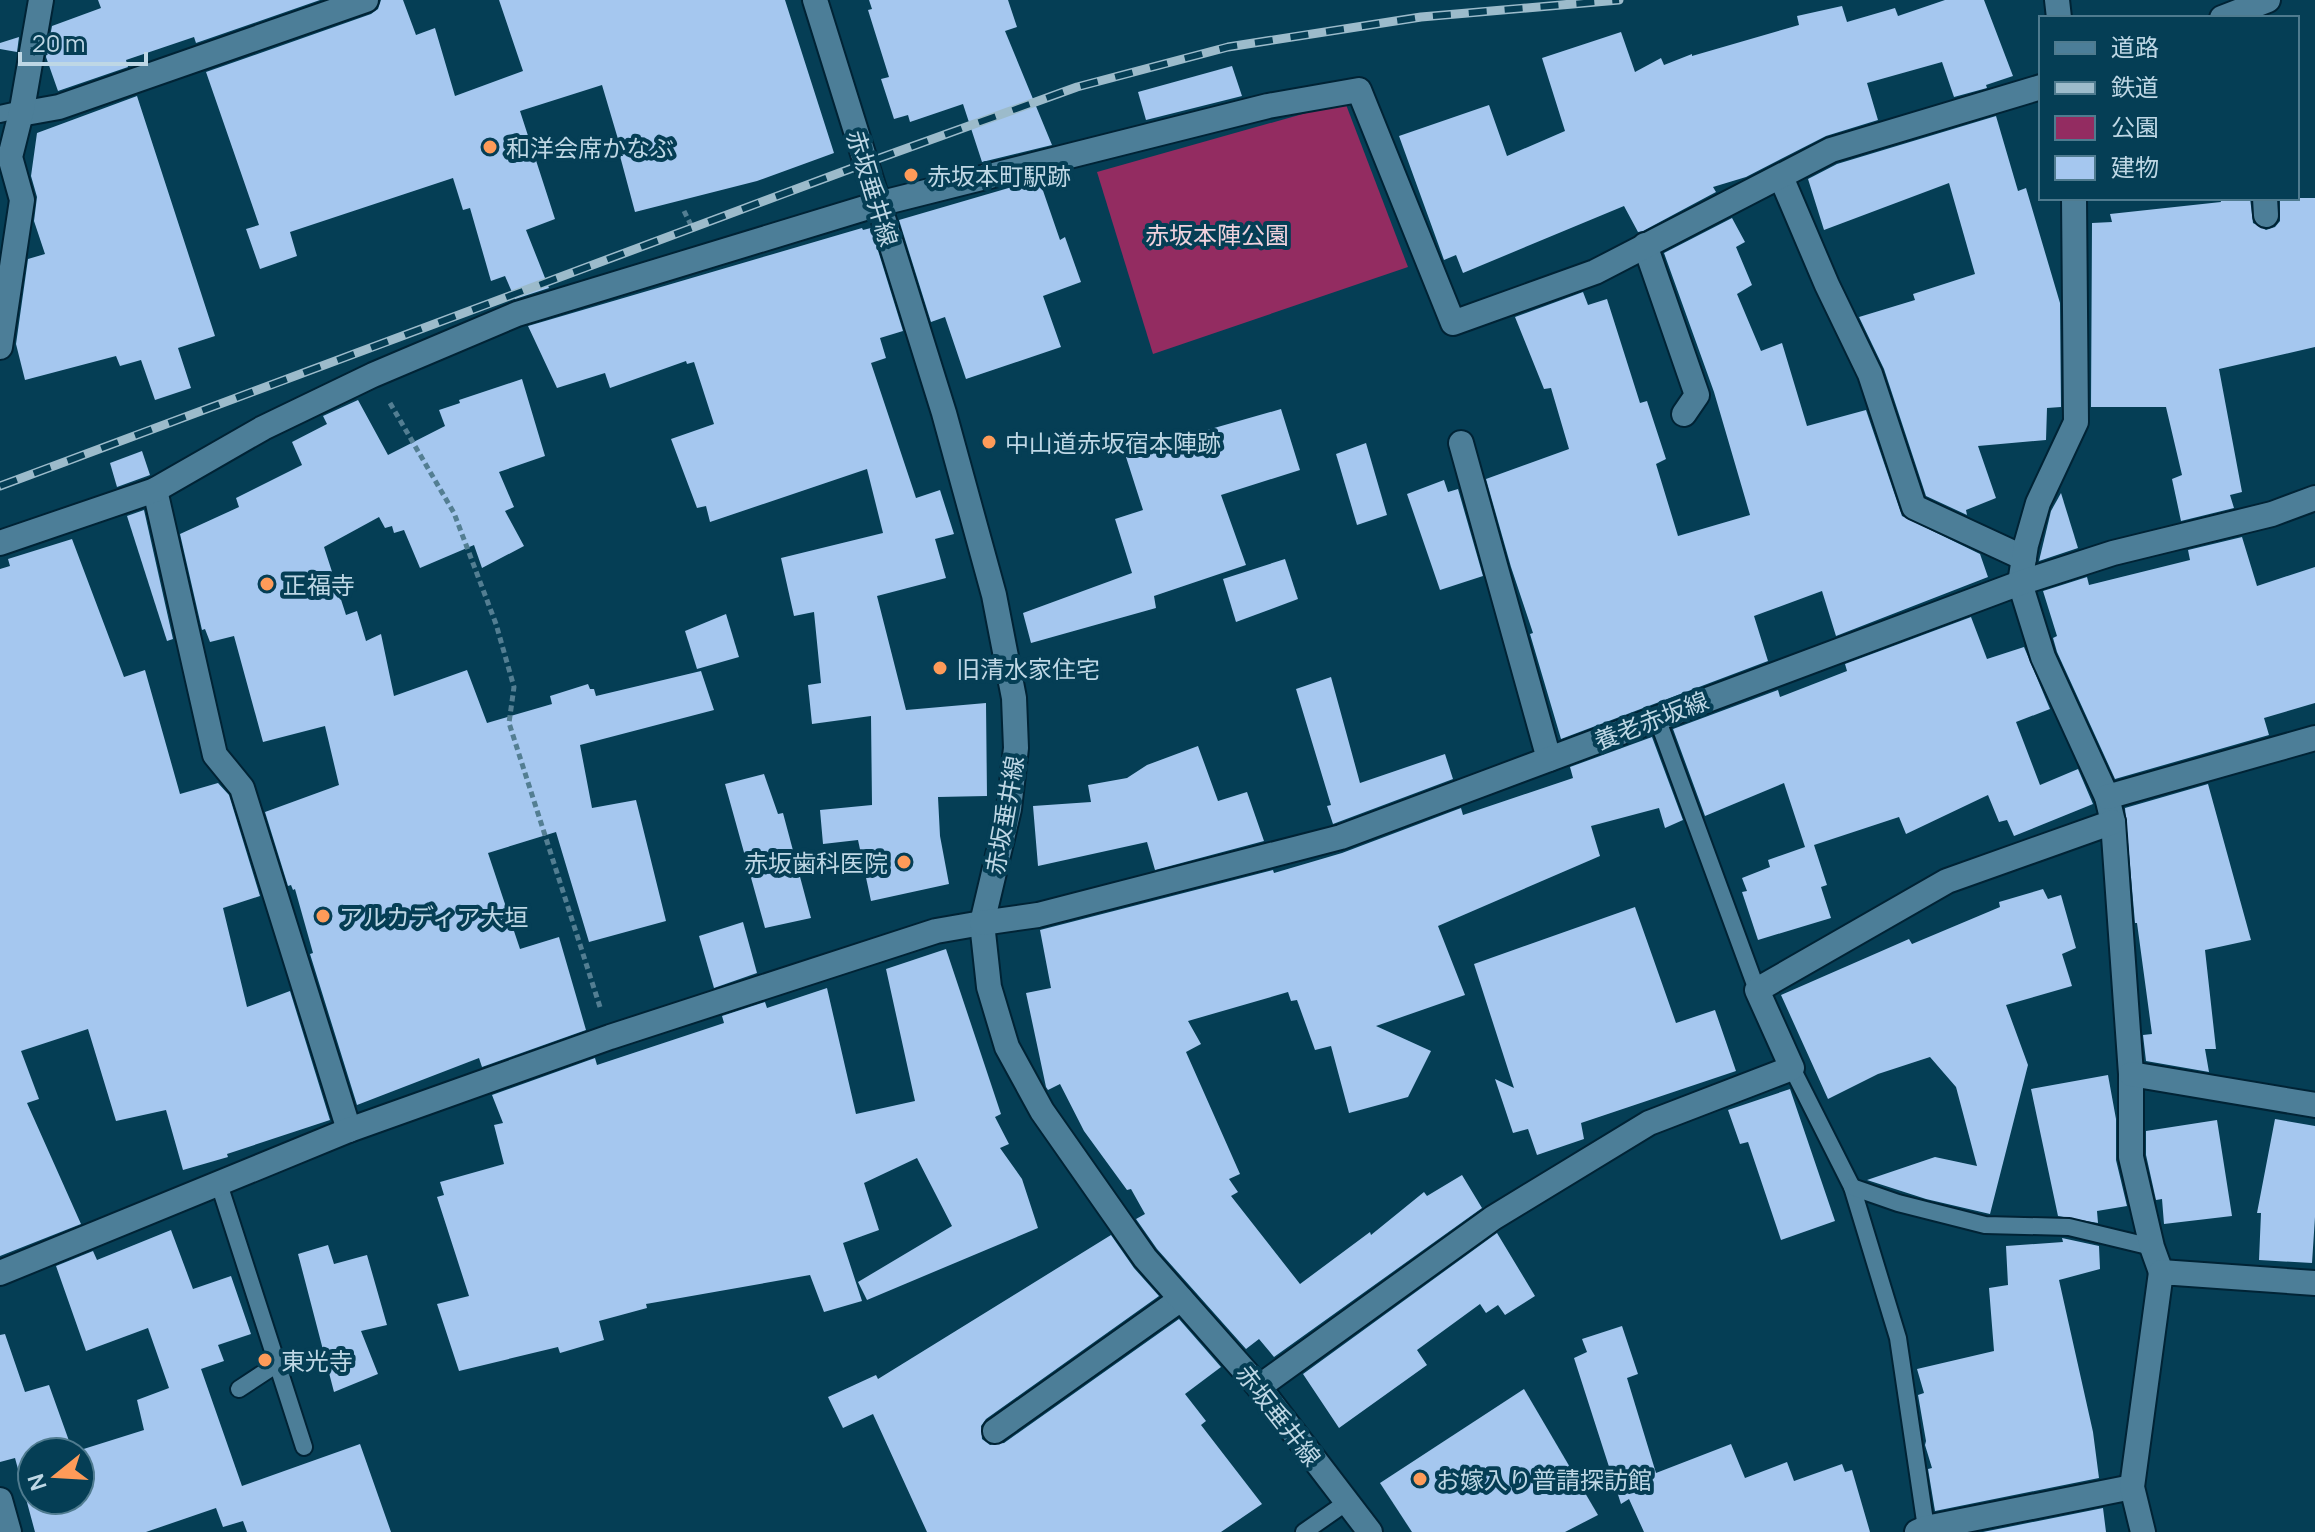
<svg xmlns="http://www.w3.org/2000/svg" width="2315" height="1532" viewBox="0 0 2315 1532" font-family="Manrope,'Noto Sans JP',sans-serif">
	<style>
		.green { fill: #932c61 }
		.building { fill: #a5c7ef }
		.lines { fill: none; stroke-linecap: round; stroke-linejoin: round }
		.service-casing { stroke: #002335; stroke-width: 20 }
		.minor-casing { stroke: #002335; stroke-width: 28 }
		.secondary-casing { stroke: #002335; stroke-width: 28 }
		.path { stroke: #537e92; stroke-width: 5; stroke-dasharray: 6 4; stroke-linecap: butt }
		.service { stroke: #4c7e98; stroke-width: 16 }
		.minor { stroke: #4c7e98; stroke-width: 24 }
		.secondary { stroke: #4c7e98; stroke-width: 24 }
		.rail-casing { stroke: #9cbbcb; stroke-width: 9 }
		.rail { stroke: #053e55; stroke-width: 6; stroke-dasharray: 18; stroke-linecap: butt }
		.poi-dot { fill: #fe9b59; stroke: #053e55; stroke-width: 3 }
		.labels { text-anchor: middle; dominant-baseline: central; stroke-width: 8; stroke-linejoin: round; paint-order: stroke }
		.poi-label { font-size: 24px; fill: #bed7e5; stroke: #053e55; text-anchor: start }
		.street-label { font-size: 24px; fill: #bed7e5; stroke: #053e55 }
		.park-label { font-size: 24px; fill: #f0d2dd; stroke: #053e55 }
	</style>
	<rect width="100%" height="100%" fill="#053e55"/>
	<!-- green -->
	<polygon class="green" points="1345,102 1408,267 1153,354 1097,172"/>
	<!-- building -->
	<g class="building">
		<polygon points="98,0 320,0 196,43 194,37 126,60 128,67 58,91 46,57 52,26 101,8"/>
		<polygon points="381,0 403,0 416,35 435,28 455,96 523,71 499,0 785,0 834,153 757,181 635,212 620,156 623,156 602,85 520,111 555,219 526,230 549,288 515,299 505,276 491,281 470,208 463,210 453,178 290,232 297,256 260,269 246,229 259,225 206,72 371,14 378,9"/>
		<polygon points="869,0 1008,0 1017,27 1005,31 1052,145 982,162 963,104 910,122 908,115 894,119 881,79 889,77 868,10 872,9"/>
		<polygon points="1945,0 1984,0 2013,76 1986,85 1987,88 1954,97 1942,62 1867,83 1878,120 1826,136 1746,177 1713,187 1716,192 1643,231 1638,232 1624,206 1463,273 1456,255 1444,260 1399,136 1489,105 1507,156 1565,131 1542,58 1621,32 1635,72 1661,58 1664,65 1692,54 1692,56 1799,25 1797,16 1842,6 1847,22 1895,8 1898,16"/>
		<polygon points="19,37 17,52 0,49 0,43"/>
		<polygon points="1232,66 1242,96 1146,120 1138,92"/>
		<polygon points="137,96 215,336 178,348 191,388 155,400 141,360 120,366 116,356 25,380 16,344 28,259 45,254 34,221 37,197 31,176 37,133"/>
		<polygon points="1996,116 2018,191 2026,188 2060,303 2061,407 2047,408 2046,440 1978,446 1996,498 1966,510 1967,515 1926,496 1884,369 1859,317 1915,300 1913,294 1975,274 1949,183 1824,230 1808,179 1837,164"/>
		<polygon points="1039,179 1060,240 1065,237 1081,282 1043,296 1061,347 966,379 945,317 931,322 899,220"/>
		<polygon points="2220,198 2250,198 2253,223 2266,230 2275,227 2280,221 2280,198 2315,198 2315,347 2219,369 2242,492 2230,495 2234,508 2181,521 2172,479 2182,475 2166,407 2091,407 2092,223 2112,222 2110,214 2221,202"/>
		<polygon points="1732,218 1745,242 1736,247 1752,285 1737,294 1761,351 1782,343 1807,426 1866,410 1902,516 1980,554 1988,577 1836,636 1822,591 1754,616 1768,661 1561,739 1530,634 1533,633 1511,567 1486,479 1569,449 1551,388 1544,389 1515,317 1583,292 1588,305 1607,299 1640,403 1647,401 1666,459 1656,464 1678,536 1750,515 1714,392 1664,253"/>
		<polygon points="862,228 863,230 871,228 903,331 880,338 886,358 871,363 916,498 940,490 954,534 935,539 946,578 877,596 906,710 986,703 987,796 938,797 940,836 949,884 871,901 858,840 823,844 820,810 872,805 871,716 812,724 808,685 821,683 814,612 794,616 781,558 883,533 867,469 710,522 706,506 697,508 671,439 714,424 694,362 687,364 686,361 610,388 605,373 557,388 528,326"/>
		<polygon points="522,379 545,456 499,472 514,507 505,511 524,546 482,568 474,545 420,568 404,530 394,533 392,526 385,528 379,517 324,547 346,615 357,611 366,641 381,634 394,696 467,670 487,723 552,704 550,696 588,684 590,689 594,689 596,696 701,671 714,710 580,745 592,808 636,800 666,921 589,942 556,832 488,853 520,949 559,937 586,1030 482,1067 479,1058 357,1105 310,954 313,953 295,889 293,890 291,885 288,886 265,812 339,785 325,726 263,742 234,636 210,642 205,629 202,630 180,534 239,507 236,498 302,465 292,442 327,424 323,416 358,400 388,455 445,426 439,410 460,403 459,400"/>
		<polygon points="1281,409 1300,470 1221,495 1246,565 1154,596 1156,608 1031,643 1023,613 1132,573 1115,519 1143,510 1126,457 1152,450 1151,446"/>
		<polygon points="1366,443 1387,515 1357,525 1336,454"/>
		<polygon points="142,451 150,475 117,487 110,463"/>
		<polygon points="1444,480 1448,492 1458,489 1483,576 1440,590 1407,494"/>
		<polygon points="2061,493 2078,548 2039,561 2051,511"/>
		<polygon points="144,510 173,639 167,641 127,516"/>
		<polygon points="2242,537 2257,586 2315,567 2315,703 2264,718 2269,735 2115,779 2057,652 2053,638 2057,636 2043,591 2087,577 2089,585 2190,560 2188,550"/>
		<polygon points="72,539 124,677 145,670 180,794 218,783 229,795 260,896 223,908 247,1007 290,991 330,1120 227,1154 228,1157 183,1170 166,1110 116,1121 88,1029 21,1051 39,1099 27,1103 81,1224 0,1256 0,569 10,566 8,559"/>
		<polygon points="1285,559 1298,599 1236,622 1223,579"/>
		<polygon points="726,614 739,657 697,669 685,631"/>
		<polygon points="1971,617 1987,659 2024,647 2050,709 2016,722 2040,785 2078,769 2093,804 2014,836 2007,820 1999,822 1988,795 1906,834 1899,817 1814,845 1827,885 1821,887 1831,918 1758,940 1742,892 1747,891 1742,878 1770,867 1768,860 1805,847 1784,783 1705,816 1673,729 1778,690 1780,697 1847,671 1845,664"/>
		<polygon points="1331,677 1360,783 1445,754 1453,779 1333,824 1327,806 1331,805 1296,689"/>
		<polygon points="1652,737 1683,820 1665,828 1659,808 1591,826 1600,856 1438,926 1465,995 1376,1026 1431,1051 1408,1097 1349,1113 1331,1046 1315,1050 1297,1000 1291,1001 1288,992 1188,1021 1201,1044 1186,1052 1240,1174 1229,1179 1238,1192 1231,1196 1300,1284 1370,1232 1371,1235 1424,1192 1427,1196 1462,1175 1482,1208 1274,1357 1259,1339 1246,1349 1157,1249 1136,1219 1145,1214 1131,1189 1127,1190 1084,1131 1060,1084 1048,1090 1046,1087 1026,993 1051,988 1040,930 1273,870 1274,873 1342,853 1461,808 1463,815 1573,778 1570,767"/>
		<polygon points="1198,746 1218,801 1247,792 1264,841 1155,870 1147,842 1038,866 1033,806 1091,802 1088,785 1127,778 1147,765"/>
		<polygon points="764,774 778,814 783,813 811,918 765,928 725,784"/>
		<polygon points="2208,784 2251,940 2205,950 2216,1049 2205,1049 2209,1072 2146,1061 2143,1035 2152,1034 2137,923 2135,923 2125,808"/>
		<polygon points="2043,889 2048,899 2061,895 2076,948 2062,954 2072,986 2006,1005 2028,1065 1990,1214 1926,1199 1867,1180 1935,1157 1977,1166 1956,1087 1930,1057 1878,1074 1828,1099 1781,995 1909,939 1912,944 2000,907 1999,902"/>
		<polygon points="1635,907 1676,1023 1715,1010 1736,1071 1581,1123 1584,1139 1537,1155 1528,1129 1513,1133 1495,1079 1514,1088 1474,964"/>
		<polygon points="743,922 757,973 714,988 699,936"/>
		<polygon points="946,949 1001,1114 995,1117 1009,1144 1000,1148 1022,1179 1038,1228 867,1300 858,1282 952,1226 917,1158 864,1183 879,1230 843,1243 862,1301 824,1312 810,1275 646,1304 647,1308 599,1321 604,1340 560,1353 558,1347 459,1371 437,1304 469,1296 437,1197 444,1195 440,1182 504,1164 494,1125 503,1123 492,1095 595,1058 597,1065 724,1023 722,1016 765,1002 767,1008 827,988 856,1114 915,1101 886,969"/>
		<polygon points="2108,1075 2116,1119 2116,1160 2127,1206 2097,1211 2098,1223 2058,1216 2031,1089"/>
		<polygon points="1790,1089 1835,1221 1781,1240 1748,1142 1740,1144 1728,1110"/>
		<polygon points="2275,1119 2315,1126 2315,1217 2312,1263 2259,1260 2261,1213 2257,1213"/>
		<polygon points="2217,1120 2232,1216 2164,1224 2162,1199 2156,1200 2146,1155 2146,1131"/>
		<polygon points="171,1230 193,1289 231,1276 251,1334 218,1345 224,1361 201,1369 242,1486 360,1444 391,1532 247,1532 243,1521 223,1527 216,1508 146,1532 35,1532 15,1458 0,1462 0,1335 5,1334 25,1392 49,1385 73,1452 32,1452 32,1500 80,1500 80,1452 74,1452 144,1430 137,1400 169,1388 148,1328 86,1351 56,1266 93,1251 97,1260"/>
		<polygon points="1497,1233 1535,1296 1505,1315 1498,1305 1486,1313 1480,1304 1417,1350 1427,1365 1339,1428 1303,1374"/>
		<polygon points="1111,1235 1134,1268 1159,1296 986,1419 981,1426 982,1439 990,1445 1004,1443 1179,1319 1221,1367 1185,1394 1206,1421 1201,1425 1262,1504 1221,1532 927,1532 873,1414 843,1428 828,1397 876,1375 878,1379"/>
		<polygon points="2062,1238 2099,1246 2100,1269 2059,1280 2093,1432 2099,1478 1935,1511 1928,1469 1932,1468 1925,1445 1926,1441 1918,1395 1924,1393 1917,1369 1994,1351 1989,1288 2008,1285 2006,1246 2063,1242"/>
		<polygon points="328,1245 334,1264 367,1255 387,1325 361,1331 378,1374 334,1392 298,1254"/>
		<polygon points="1622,1326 1638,1374 1627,1378 1656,1473 1731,1444 1745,1478 1787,1462 1794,1481 1842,1464 1845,1472 1852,1470 1870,1532 1644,1532 1629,1499 1621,1504 1574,1358 1587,1352 1582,1339"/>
		<polygon points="1524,1389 1598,1515 1565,1532 1412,1532 1380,1483"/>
		<polygon points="2103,1508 2106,1532 1983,1532"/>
	</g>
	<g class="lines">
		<!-- service casing -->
		<g class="service-casing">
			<g id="service">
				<polyline points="0,114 22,109"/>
				<polyline points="1657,718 1757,990"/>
				<polyline points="1792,1068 1852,1187 1898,1338 1926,1528"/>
				<polyline points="219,1184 304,1447"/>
				<polyline points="1852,1187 1898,1203 1985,1225 2069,1227 2152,1247"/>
				<polyline points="239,1389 277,1364"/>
				<polyline points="1304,1532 1347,1502"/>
			</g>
		</g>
		<!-- minor casing -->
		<g class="minor-casing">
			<g id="minor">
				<polyline points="2057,0 2059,18"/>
				<polyline points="2222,18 2268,0"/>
				<polyline points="20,114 59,107 366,0"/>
				<polyline points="1781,177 1827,285 1870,374 1914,507 2024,558"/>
				<polyline points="2074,198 2076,422 2038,503 2026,545 2020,583 2043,657 2107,797 2113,822 2131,1074 2131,1157 2152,1247 2161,1272"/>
				<polyline points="2265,198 2266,215"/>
				<polyline points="1645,245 1697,395 1684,414"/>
				<polyline points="0,347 22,200 10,157 22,109 41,0"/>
				<polyline points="1461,443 1549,759"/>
				<polyline points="155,490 215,755 242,788 349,1130"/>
				<polyline points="0,543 155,490 263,428 373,375 517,314 878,204 1268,106 1359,90 1453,323 1595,272 1831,150 2041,87"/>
				<polyline points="2107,797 2315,738"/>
				<polyline points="2131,1074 2315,1105"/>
				<polyline points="0,1273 349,1130 610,1037 936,931 982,923"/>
				<polyline points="1259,1387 1493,1218 1649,1123 1792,1068 1757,990 1947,881 2113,822"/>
				<polyline points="995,1431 1181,1299"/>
				<polyline points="0,1500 9,1532"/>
				<polyline points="1917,1532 1926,1528 2132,1487"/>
				<polyline points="2143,1532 2132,1487 2161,1272 2315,1283"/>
			</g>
		</g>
		<!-- secondary casing -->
		<g class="secondary-casing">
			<g id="secondary">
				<polyline points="815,0 944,413 994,595 1014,698 1016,748 1009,809 982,923 989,987 1007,1047 1042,1111 1145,1258 1259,1387 1370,1532"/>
				<polyline points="982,923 1038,915 1341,837 2020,583 2113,553 2272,514 2315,498"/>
			</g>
		</g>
		<!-- path -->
		<g class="path">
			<polyline points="684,211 692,227"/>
			<polyline points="390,403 454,513 496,624 514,687 509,723 600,1007"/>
		</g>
		<!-- service -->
		<use href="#service" class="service"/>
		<!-- minor -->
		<use href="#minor" class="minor"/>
		<!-- secondary -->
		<use href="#secondary" class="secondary"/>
		<!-- rail casing -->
		<g class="rail-casing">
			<polyline id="rail" points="0,486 866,163 1077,87 1228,47 1421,17 1619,0"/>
		</g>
		<!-- rail -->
		<use href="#rail" class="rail"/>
	</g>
	<!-- markers -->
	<g class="poi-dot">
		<circle cx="490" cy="147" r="8"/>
		<circle cx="911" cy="175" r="8"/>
		<circle cx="989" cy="442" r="8"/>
		<circle cx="267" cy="584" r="8"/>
		<circle cx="940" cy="668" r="8"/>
		<circle cx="904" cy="862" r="8"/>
		<circle cx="323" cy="916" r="8"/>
		<circle cx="265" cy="1360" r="8"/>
		<circle cx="1420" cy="1479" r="8"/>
	</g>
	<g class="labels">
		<!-- poi labels -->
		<g class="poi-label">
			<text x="506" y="147">和洋会席かなぶ</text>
			<text x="927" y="175">赤坂本町駅跡</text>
			<text x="1005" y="442">中山道赤坂宿本陣跡</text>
			<text x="283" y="584">正福寺</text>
			<text x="956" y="668">旧清水家住宅</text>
			<text x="888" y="862" text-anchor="end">赤坂歯科医院</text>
			<text x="339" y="916">アルカディア大垣</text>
			<text x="281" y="1360">東光寺</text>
			<text x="1436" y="1479">お嫁入り普請探訪館</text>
		</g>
		<!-- street labels -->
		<g class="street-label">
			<text transform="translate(873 188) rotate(73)">赤坂垂井線</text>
			<text transform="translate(1651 720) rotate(-21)">養老赤坂線</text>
			<text transform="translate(1004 815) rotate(-80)">赤坂垂井線</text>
			<text transform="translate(1279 1415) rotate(52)">赤坂垂井線</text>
		</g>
		<!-- park labels -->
		<g class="park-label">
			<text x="1217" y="234">赤坂本陣公園</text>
		</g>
	</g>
	<!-- legend -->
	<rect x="2039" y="16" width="260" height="184" fill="#053e55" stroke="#4f7b8f" stroke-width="2"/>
	<rect x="2055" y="42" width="40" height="12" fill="#4c7e98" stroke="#4f7b8f" stroke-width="2"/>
	<text x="2111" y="56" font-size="24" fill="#bed7e5">道路</text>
	<rect x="2055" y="82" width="40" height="12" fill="#9cbbcb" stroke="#4f7b8f" stroke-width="2"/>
	<text x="2111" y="96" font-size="24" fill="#bed7e5">鉄道</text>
	<rect x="2055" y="116" width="40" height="24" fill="#932c61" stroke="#4f7b8f" stroke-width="2"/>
	<text x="2111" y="136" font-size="24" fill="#bed7e5">公園</text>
	<rect x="2055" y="156" width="40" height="24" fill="#a5c7ef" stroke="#4f7b8f" stroke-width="2"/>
	<text x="2111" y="176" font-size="24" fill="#bed7e5">建物</text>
	<!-- north arrow -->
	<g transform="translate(56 1476) rotate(252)"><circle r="38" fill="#053e55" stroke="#4f7b8f" stroke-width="2"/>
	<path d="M0-6L14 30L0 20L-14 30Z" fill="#fe9b59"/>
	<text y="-12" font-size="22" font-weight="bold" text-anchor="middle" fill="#bed7e5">N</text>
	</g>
	<!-- scale -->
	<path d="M20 52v12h126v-12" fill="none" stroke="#bed7e5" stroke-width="4"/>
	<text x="32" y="52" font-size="24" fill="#bed7e5" stroke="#053e55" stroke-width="6" paint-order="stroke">20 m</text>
</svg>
